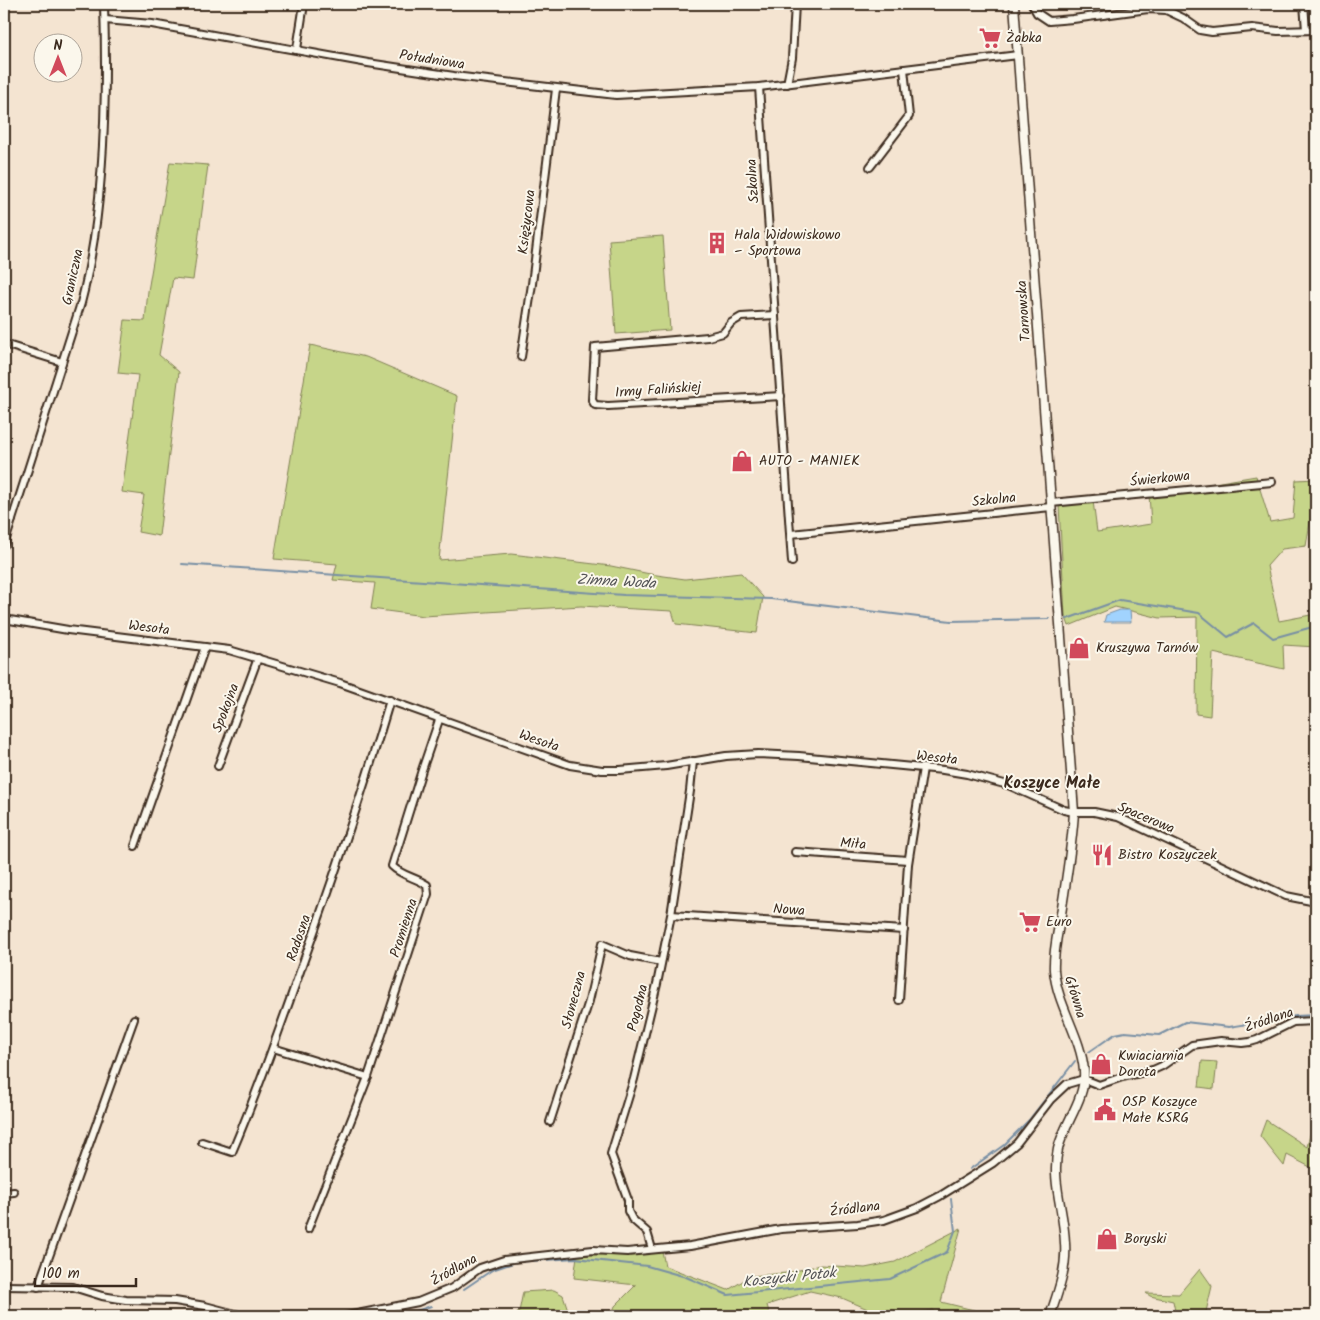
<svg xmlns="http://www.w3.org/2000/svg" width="1320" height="1320" viewBox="0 0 1320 1320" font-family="Kalam,sans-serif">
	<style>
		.green { fill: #c6d589; stroke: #808054 }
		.water { fill: #a1d3fe; stroke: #788fa4 }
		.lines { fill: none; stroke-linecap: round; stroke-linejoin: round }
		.stream { stroke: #788fa4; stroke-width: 2 }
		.minor-casing { stroke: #3b2a1e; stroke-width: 10 }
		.tertiary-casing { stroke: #3b2a1e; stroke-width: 11 }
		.minor { stroke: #fbf7ec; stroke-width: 6 }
		.tertiary { stroke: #fbf7ec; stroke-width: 8 }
		.labels { text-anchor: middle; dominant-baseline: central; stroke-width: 4; stroke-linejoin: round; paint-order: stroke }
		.poi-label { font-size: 14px; fill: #3b2a1e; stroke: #fbf7ec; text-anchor: start }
		.street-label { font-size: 14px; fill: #3b2a1e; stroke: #fbf7ec }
		.water-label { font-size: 15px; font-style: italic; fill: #545456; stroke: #fbf7ec }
		.quarter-label { font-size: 16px; font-weight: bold; fill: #3b2a1e; stroke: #fbf7ec }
	</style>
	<rect width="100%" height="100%" fill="#f4e4d1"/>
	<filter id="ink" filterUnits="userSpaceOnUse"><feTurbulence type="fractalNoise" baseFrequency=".02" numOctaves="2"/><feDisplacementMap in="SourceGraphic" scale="10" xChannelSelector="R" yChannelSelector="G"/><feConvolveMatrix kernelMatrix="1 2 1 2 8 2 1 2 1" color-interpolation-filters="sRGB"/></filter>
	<g filter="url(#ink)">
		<!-- green -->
		<g class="green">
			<polygon points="170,162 208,165 193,280 173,278 159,355 179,372 159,536 138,532 144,495 122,492 138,375 118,373 125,320 145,321 148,291"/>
			<polygon points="663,236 670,330 616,334 609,240"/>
			<polygon points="310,345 366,357 457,396 439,560 511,554 611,566 650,574 685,579 741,573 763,597 757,633 676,624 672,611 581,606 424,616 371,609 375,583 333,580 337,564 274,559"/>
			<polygon points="1256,476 1270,522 1293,518 1296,480 1316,479 1316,487 1306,546 1282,549 1267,566 1279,621 1316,614 1316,647 1283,645 1284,669 1213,653 1210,716 1196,714 1197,617 1160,618 1115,607 1069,626 1065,615 1059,506 1093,501 1097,532 1151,524 1149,494"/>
			<polygon points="1202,1061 1217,1062 1214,1089 1199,1087"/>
			<polygon points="1266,1120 1307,1147 1311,1131 1316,1131 1316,1170 1287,1155 1284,1166 1260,1136"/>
			<polygon points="961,1228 941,1302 978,1311 960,1316 934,1316 933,1310 902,1316 884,1316 842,1298 810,1291 767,1305 770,1316 611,1316 615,1306 636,1285 574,1278 577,1256 662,1251 665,1266 728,1290 751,1276 786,1273 821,1265 865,1268 895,1262"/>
			<polygon points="1200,1269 1212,1286 1205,1316 1176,1316 1173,1301 1150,1296 1146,1293 1179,1294"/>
			<polygon points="554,1290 563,1295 570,1316 514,1316 519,1312 523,1292"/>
		</g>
		<!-- water -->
		<polygon class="water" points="1120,610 1130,610 1131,622 1104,622 1106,615"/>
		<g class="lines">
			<!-- stream -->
			<g class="stream">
				<polyline points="182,564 624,595 771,599 951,621 1049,619"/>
				<polyline points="1067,619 1120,600 1199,613 1228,637 1254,623 1273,638 1316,626"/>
				<polyline points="1089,1052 1115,1034 1125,1032 1159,1035 1185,1022 1229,1027 1296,1016 1316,1015"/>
				<polyline points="970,1169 1004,1145 1029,1120 1075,1061"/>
				<polyline points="464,1289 492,1270 516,1262 575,1258 647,1266 686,1277 728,1295 890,1279 947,1252 955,1231 951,1199"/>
				<polyline points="402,1316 431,1306"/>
			</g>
			<!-- minor casing -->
			<g class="minor-casing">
				<g id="minor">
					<polyline points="1032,4 1037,13 1049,21 1073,19 1148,9 1166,10 1183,18 1200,30 1212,32 1252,28 1278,31 1316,30"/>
					<polyline points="1304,4 1306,30"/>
					<polyline points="105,20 152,24 368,63 454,76 616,95 759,87 1018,55"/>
					<polyline points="297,49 304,4"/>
					<polyline points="787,84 792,58 795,4"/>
					<polyline points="759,87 792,562"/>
					<polyline points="870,167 909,116 904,69"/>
					<polyline points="775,315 741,317 731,323 723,333 708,337 595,347 592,400 595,405 608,406 781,396"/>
					<polyline points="4,344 62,362"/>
					<polyline points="521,357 532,284 556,89"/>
					<polyline points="1051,503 1272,482"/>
					<polyline points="4,518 12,520"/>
					<polyline points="791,534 1051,507"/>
					<path d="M4 545 81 303C105 211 107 99 104 4"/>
					<polyline points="4,619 68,630 229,650 340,683 570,765 602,770 620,770 666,766 726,756 758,754 799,756 943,770 967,774 1008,785 1064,810 1074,812 1094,812 1118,817 1286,896 1316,902"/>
					<polyline points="218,766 258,658"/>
					<polyline points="135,846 205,647"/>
					<polyline points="795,852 908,860"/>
					<polyline points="671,915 904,930"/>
					<polyline points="899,1000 908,864 923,768"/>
					<polyline points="273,1048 368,1077"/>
					<polyline points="550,1122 589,1001 602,944 630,956 661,962"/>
					<path d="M202 1142 232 1152C259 1089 281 1025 304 960 335 874 364 788 390 700"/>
					<polyline points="4,1193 14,1192"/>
					<path d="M308 1229 368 1077 428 894 427 885C415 877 402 876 392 866L422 770 439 720"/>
					<polyline points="652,1249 647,1232 632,1219 628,1211 628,1200 611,1154 634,1079 657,984 671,915 690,791 693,761"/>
					<polyline points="4,1286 73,1287 102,1296 126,1300 175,1301 205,1306 243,1316"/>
					<polyline points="38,1287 134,1019"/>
					<polyline points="347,1316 418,1302 452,1288 480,1268 504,1260 593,1250 627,1252 690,1246 781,1229 858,1224 884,1220 917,1208 940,1196 993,1163 1017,1143 1051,1099 1067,1084 1084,1079 1099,1085 1122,1077 1153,1070 1162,1066 1192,1045 1221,1041 1242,1043 1250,1042 1257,1040 1293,1022 1316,1021"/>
				</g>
			</g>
			<!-- tertiary casing -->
			<g class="tertiary-casing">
				<path id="tertiary" d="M1014 4 1074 812C1072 846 1066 880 1061 914 1058 932 1053 951 1054 970 1057 1005 1081 1036 1084 1071 1086 1099 1064 1123 1058 1149 1051 1181 1064 1211 1065 1243 1067 1269 1058 1292 1050 1316"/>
			</g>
			<!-- minor -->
			<use href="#minor" class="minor"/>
			<!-- tertiary -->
			<use href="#tertiary" class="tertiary"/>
		</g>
	</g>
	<!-- icons -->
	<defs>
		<g id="supermarket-bare" transform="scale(1.725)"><path d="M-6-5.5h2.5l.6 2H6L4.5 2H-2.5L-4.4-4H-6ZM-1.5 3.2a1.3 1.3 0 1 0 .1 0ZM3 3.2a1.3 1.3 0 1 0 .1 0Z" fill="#d1495b" stroke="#fbf7ec" stroke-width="2.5" paint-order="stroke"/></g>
		<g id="building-bare" transform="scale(1.725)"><path d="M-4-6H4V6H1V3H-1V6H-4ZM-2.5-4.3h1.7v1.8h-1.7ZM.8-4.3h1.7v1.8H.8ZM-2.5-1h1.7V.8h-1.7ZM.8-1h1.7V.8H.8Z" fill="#d1495b" stroke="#fbf7ec" stroke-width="2.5" paint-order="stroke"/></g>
		<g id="shop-bare" transform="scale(1.725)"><path d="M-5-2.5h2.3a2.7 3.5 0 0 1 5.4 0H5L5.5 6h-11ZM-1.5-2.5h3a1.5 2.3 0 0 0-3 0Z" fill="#d1495b" stroke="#fbf7ec" stroke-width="2.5" paint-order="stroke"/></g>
		<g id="restaurant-bare" transform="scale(1.725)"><path d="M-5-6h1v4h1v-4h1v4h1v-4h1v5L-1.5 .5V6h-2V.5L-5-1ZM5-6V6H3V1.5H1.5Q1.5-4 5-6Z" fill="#d1495b" stroke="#fbf7ec" stroke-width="2.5" paint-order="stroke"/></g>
		<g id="civic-bare" transform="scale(1.725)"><path d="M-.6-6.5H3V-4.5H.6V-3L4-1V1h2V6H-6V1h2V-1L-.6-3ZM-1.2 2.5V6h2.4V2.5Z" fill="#d1495b" stroke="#fbf7ec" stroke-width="2.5" paint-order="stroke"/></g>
	</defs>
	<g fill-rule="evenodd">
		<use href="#supermarket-bare" x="990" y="38"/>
		<use href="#building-bare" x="717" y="243"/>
		<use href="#shop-bare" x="742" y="461"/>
		<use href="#shop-bare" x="1079" y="648"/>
		<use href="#restaurant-bare" x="1102" y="855"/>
		<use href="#supermarket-bare" x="1030" y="922"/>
		<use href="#shop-bare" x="1101" y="1064"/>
		<use href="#civic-bare" x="1105" y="1110"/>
		<use href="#shop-bare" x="1107" y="1239"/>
	</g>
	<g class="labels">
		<!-- poi labels -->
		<g class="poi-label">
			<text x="1006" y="38">Żabka</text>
			<text x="734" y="235">Hala Widowiskowo<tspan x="734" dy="16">– Sportowa</tspan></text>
			<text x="759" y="461">AUTO - MANIEK</text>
			<text x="1096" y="648">Kruszywa Tarnów</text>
			<text x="1118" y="855">Bistro Koszyczek</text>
			<text x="1046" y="922">Euro</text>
			<text x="1118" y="1056">Kwiaciarnia<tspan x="1118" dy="16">Dorota</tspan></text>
			<text x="1122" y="1102">OSP Koszyce<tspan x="1122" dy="16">Małe KSRG</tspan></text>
			<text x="1124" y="1239">Boryski</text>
		</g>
		<!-- street labels -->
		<g class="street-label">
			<text transform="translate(432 60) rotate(9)">Południowa</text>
			<text transform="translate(753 181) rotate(-94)">Szkolna</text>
			<text transform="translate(527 222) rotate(-83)">Księżycowa</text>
			<text transform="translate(73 277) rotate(-78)">Graniczna</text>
			<text transform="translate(1024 311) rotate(-94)">Tarnowska</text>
			<text transform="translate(658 390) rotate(-4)">Irmy Falińskiej</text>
			<text transform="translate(1160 479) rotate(-6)">Świerkowa</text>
			<text transform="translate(994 500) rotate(-6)">Szkolna</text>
			<text transform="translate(149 628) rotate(7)">Wesoła</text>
			<text transform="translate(226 708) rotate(-69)">Spokojna</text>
			<text transform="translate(539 741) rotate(19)">Wesoła</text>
			<text transform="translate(937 758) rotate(6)">Wesoła</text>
			<text transform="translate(1146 818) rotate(23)">Spacerowa</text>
			<text transform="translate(853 844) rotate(4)">Miła</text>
			<text transform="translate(789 910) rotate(4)">Nowa</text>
			<text transform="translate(404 928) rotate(-72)">Promienna</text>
			<text transform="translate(299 938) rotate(-71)">Radosna</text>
			<text transform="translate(1075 997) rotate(73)">Główna</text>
			<text transform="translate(574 1000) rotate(-75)">Słoneczna</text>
			<text transform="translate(638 1008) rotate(-76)">Pogodna</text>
			<text transform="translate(1269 1020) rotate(-19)">Źródlana</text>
			<text transform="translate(855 1209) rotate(-7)">Źródlana</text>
			<text transform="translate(454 1270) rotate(-29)">Źródlana</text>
		</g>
		<!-- water labels -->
		<g class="water-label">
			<text transform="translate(616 582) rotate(3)">Zimna Woda</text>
			<text transform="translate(789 1278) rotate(-6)">Koszycki Potok</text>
		</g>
		<!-- quarter labels -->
		<g class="quarter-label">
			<text x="1052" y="783">Koszyce Małe</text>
		</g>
	</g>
	<!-- margin -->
	<rect width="1320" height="1320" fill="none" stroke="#fbf7ec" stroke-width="20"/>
	<rect x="10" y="10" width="1300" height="1300" fill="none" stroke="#3b2a1e" stroke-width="2" filter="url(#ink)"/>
	<!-- north arrow -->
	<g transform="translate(58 58)"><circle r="24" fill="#fbf7ec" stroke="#aea59a"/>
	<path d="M0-4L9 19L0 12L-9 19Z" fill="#d1495b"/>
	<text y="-8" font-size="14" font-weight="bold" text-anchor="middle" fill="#3b2a1e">N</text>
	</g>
	<!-- scale -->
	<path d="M35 1278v8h101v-8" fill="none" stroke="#3b2a1e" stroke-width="2.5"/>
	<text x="42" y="1278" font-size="15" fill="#3b2a1e" stroke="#fbf7ec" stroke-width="4" paint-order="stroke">100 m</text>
</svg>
